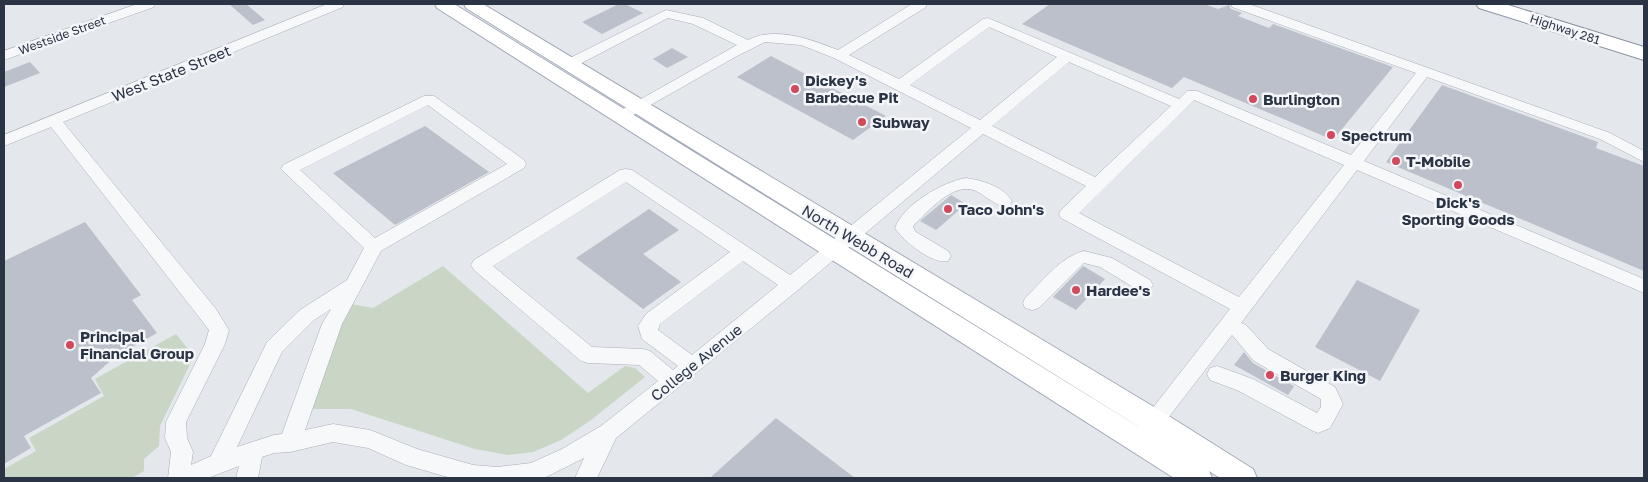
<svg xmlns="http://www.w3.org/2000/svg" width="1648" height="482" viewBox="0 0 1648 482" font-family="'Golos Text',sans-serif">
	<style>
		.green { fill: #c9d6c5 }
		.building { fill: #bbc0ca }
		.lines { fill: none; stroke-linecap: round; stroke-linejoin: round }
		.minor-casing { stroke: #a9aeb7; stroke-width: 1 }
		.major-casing { stroke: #a3abb8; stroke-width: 2 }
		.highway-casing { stroke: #8b94a3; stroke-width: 2 }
		.minor { fill: #f7f8fa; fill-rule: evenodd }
		.major { fill: #fff; fill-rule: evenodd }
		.highway { fill: #fff; fill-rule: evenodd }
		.poi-dot { fill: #d1495b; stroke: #f4f6f9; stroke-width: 2 }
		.labels { text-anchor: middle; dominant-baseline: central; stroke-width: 5; stroke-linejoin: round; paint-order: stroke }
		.far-street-label { font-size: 12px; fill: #2b3445; stroke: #f4f6f9 }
		.street-label { font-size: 15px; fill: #2b3445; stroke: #f4f6f9 }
		.poi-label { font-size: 15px; font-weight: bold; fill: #2b3445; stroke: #f4f6f9; text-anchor: start }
	</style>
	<rect width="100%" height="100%" fill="#e4e7ec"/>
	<!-- green -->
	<g class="green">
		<polygon points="443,266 588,393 625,366 635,368 645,377 591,420 561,440 533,452 508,455 475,449 351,409 309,409 340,321 351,304 373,308"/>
		<polygon points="176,334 194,356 160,426 159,446 144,459 144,471 132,478 4,478 4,469 36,451 29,438 104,396 95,379"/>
	</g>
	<!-- building -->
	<g class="building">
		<polygon points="229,4 246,4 265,20 253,25"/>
		<polygon points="619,4 625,4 643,13 602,34 582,22"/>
		<polygon points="1050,4 1204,4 1218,9 1229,5 1231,9 1242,13 1238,16 1269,28 1273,24 1393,67 1333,140 1184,77 1172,88 1022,24"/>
		<polygon points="672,48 688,57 667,68 653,59"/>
		<polygon points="771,56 886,116 853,140 737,77"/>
		<polygon points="30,62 40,73 4,87 4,72"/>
		<polygon points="1442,85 1598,142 1596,148 1644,166 1644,271 1386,162"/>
		<polygon points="425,126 489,172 395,225 333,173"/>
		<polygon points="951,195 966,204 936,230 920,221"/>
		<polygon points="649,209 679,230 643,254 681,282 643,309 576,258"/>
		<polygon points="85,222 141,295 132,300 157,333 116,356 91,378 101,393 24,436 31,448 4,464 4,261"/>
		<polygon points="1083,266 1105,279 1076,310 1053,297"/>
		<polygon points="1357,280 1420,310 1380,381 1315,347"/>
		<polygon points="1244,352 1253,363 1294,386 1288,395 1234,365"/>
		<polygon points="776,418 855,478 710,478"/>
	</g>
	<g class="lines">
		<!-- minor casing -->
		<g class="minor-casing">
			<g id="minor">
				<polygon points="137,4 155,4 154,7 4,60 4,51"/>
				<path d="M327 4H344L343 7 63 122 216 309 229 330 225 344 186 422 187 438 193 452 191 465 211 456 267 342 300 310 347 280 364 248 281 169 283 165 424 96H434L524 160 526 164 524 168 381 251 342 324 305 430 333 424 370 430 417 449 473 465 497 467 531 463 562 449 601 426 658 381 639 365 588 363 581 361 474 270 471 265 474 260 620 170 626 169 632 170 790 275 971 128 834 58 801 45 765 42 737 56 626 119H616L613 116 616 113 737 45 693 24 668 18 574 67H564L562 64 564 61 666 10 703 18 748 40C776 26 810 39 838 50L912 4H927L926 7 849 55 899 79 983 19 988 18 1179 99 1187 91H1197L1351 155 1416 73 1232 7 1231 4H1249L1610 133 1644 151V162L1600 139 1427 77 1364 161 1644 279V293L1357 170 1241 323 1246 325 1268 349 1335 387 1343 404 1330 428 1318 433 1311 430 1239 391 1210 380 1207 374 1210 368 1217 366 1253 379 1317 413 1321 407V399L1254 361 1232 335 1155 435 1148 438 1141 435 1137 429 1141 423 1230 309 1061 218 1059 214 1061 210 1086 186 983 134 798 290 616 438 597 478H575L584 458 544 478H451L406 465 368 448 333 442 290 452 274 453 262 457 258 478H236L239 466 208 478H168L171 452 165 438 166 422 205 344 209 330 51 127 4 146V135ZM989 27 1057 57 980 120 910 85ZM1069 62 1171 106 1095 177 992 126ZM1194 100 1344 165 1239 297 1079 213ZM428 105 507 164 375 238 300 170ZM626 182 730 252 646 314 638 326 642 339 678 366 673 370 650 351 643 349 592 347 493 266ZM743 261 778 285 692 355 658 330 660 324ZM331 309 322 324 282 434 274 435 237 447 282 352 314 320Z"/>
				<path d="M966 178C982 180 1004 187 1012 201L1010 205 1004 207C994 204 986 196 976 191 953 181 929 211 914 225L913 227 916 232 948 251 951 256 948 261C933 265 903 241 895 228 903 205 942 182 966 178Z"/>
				<path d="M1084 251 1112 258 1150 280 1153 285 1150 290 1144 292 1138 290 1100 267 1084 263 1039 308 1032 310 1025 308 1023 303 1025 298C1043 281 1060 257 1084 251Z"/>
			</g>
		</g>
		<!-- major casing -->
		<g class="major-casing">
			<polygon id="major" points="435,4 454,4 1165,443 466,8 464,4 483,4 1164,413 1253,469 1257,478 1220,478 1209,471 1212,478 1174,478 437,8"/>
		</g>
		<!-- highway casing -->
		<g class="highway-casing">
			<polygon id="highway" points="1476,4 1505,4 1644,47 1644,60 1479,8"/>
		</g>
		<!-- minor -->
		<use href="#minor" class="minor"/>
		<!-- major -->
		<use href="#major" class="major"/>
		<!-- highway -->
		<use href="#highway" class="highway"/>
	</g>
	<!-- markers -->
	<g class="poi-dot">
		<circle cx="795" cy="89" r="5"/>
		<circle cx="1253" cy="99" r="5"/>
		<circle cx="862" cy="122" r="5"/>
		<circle cx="1331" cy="135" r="5"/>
		<circle cx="1396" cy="161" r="5"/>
		<circle cx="1458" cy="185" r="5"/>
		<circle cx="948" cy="209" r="5"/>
		<circle cx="1076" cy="290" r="5"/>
		<circle cx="70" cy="345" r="5"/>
		<circle cx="1270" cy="375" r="5"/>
	</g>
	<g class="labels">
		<!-- far-street labels -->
		<g class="far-street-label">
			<text transform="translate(1565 29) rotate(18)">Highway 281</text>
			<text transform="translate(62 35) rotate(-20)">Westside Street</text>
		</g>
		<!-- street labels -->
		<g class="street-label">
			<text transform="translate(171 73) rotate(-22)">West State Street</text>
			<text transform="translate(858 241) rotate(31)">North Webb Road</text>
			<text transform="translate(696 362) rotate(-39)">College Avenue</text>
		</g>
		<!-- poi labels -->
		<g class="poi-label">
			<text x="805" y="80">Dickey's<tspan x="805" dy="17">Barbecue Pit</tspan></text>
			<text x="1263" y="99">Burlington</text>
			<text x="872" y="122">Subway</text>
			<text x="1341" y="135">Spectrum</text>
			<text x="1406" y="161">T-Mobile</text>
			<text x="1458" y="202" text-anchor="middle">Dick's<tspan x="1458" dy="17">Sporting Goods</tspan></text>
			<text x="958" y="209">Taco John's</text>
			<text x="1086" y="290">Hardee's</text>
			<text x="80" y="336">Principal<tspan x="80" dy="17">Financial Group</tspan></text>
			<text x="1280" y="375">Burger King</text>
		</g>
	</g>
	<!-- border -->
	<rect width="1648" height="482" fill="none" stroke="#2b3445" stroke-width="10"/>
</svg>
